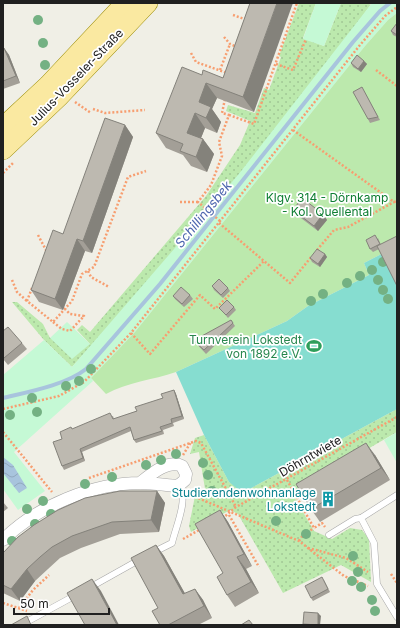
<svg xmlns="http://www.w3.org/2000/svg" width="400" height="628" viewBox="0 0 400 628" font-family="Inter,sans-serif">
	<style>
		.grass { fill: url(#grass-dots) }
		.park { fill: #c5f9d5 }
		.garden { fill: #bce9ad }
		.pitch { fill: #86ddd0 }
		.water { fill: url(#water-waves) }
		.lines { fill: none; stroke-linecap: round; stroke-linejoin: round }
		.stream { stroke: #a8c4dd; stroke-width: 4 }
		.service-casing { stroke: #a7a7a7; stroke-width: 7 }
		.minor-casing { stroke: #a7a7a7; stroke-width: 13 }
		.primary-casing { stroke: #998b03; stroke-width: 20 }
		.path { stroke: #f79e70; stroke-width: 2.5; stroke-dasharray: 2 2; stroke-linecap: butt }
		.service { stroke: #fff; stroke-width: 6 }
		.minor { stroke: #fff; stroke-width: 12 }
		.primary { stroke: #fae9a1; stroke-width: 19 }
		.tree { fill: #74b183 }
		.wall { fill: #a39f97 }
		.shaded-wall { fill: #84827b }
		.building { fill: #bdb9b0; stroke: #84827b }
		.labels { text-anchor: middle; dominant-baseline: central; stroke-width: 3.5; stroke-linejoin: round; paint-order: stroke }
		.street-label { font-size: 12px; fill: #202020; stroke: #fff }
		.park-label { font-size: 12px; fill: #0e7e32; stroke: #fff }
		.leisure-label { font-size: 12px; fill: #27864d; stroke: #fff; text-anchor: end }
		.culture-label { font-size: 12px; fill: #0d838f; stroke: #fff; text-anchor: end }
		.water-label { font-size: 13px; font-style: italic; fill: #4d66ae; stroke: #fff }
	</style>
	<defs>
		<pattern id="grass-dots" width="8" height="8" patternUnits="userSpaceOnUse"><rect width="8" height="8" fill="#bce9ad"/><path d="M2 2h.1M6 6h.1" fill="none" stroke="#a1c895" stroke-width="1.8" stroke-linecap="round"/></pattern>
		<pattern id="water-waves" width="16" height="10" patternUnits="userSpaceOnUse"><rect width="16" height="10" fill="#a8c4dd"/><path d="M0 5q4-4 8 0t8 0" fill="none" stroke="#90a8bd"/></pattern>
	</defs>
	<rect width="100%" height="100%" fill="#f0efe6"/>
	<!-- grass -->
	<g class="grass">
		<polygon points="299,3 316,3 303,38 324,46 341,3 369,3 370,5 372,3 257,160 72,367 44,340 12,302 17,302 43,324 50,338 90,344 77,330 82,325 90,332 206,196 240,145 250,121 226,111 228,105 255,113 264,88 269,90 281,57 279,56"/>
		<polygon points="397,409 397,432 292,493 314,531 332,539 350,528 362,530 369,539 371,582 341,565 283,593 238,514 230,510 191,532 189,526 196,491 205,489 199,452 190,454 195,438 204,435 229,482 244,492"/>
	</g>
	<!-- park -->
	<g class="park">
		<polygon points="316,3 341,3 324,46 303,39"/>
		<polygon points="372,3 397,3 397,13 388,20 365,46 135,332 91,378 93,381 14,452 45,491 18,510 3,489 3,375 44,340 72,367 238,175"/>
		<polygon points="67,322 90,344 72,359 50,338"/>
		<polygon points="397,432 397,463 384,440"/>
	</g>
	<!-- garden -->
	<path class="garden" d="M397 13V246L364 263 369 275 308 306 287 321 176 372C153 380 127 382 106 394L91 378 135 332 365 46 388 20Z"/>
	<!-- pitch -->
	<polygon class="pitch" points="397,246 397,409 244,492 240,491 229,482 204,435 176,372 287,321 308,306 369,275 364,263"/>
	<!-- water -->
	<polygon class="water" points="3,457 13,465 27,488 19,493 3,473"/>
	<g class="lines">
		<!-- stream -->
		<path class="stream" d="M3 398C28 392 66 385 86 369L160 284 353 42 380 11 390 3"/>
		<!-- service casing -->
		<g class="service-casing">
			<g id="service">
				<polyline points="397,495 361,518 374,543 377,584 397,617"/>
				<polyline points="329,535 355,519 361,518"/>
				<path d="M152 553 172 543C176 526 188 501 180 485"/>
				<polyline points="89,588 139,560"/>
				<polyline points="21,625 76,595"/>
			</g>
		</g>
		<!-- minor casing -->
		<g class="minor-casing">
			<path id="minor" d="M3 540C37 506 93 483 141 483 153 483 165 485 178 486L185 480 186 474 182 466C168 459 150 475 140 483"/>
		</g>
		<!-- primary casing -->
		<g class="primary-casing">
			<g id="primary">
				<polyline points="3,127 48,85 125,3"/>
				<polyline points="3,150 60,96 148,3"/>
			</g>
		</g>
		<!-- path -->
		<g class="path">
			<polyline points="233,15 247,20"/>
			<polyline points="224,37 230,44 237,47"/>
			<polyline points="191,53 196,62 227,73"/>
			<polyline points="276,64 293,70 306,39"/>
			<polyline points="220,70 230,44"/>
			<polyline points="376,70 397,86"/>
			<polyline points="75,102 91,113"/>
			<polyline points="93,109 105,113 145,110"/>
			<polyline points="229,115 254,124 297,3"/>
			<polyline points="293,130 394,202 397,201"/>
			<polyline points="3,173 13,163"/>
			<polyline points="180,202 198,202"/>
			<polyline points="220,221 198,202 211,185 222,156 219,142 229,115 222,113 225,99"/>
			<polyline points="219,223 290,283 312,256"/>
			<polyline points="38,235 46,250 46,252"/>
			<polyline points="317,250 334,230 348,227 394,202"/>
			<polyline points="88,271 91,277 109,287"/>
			<polyline points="12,280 17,292 27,301"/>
			<polyline points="32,288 27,301 53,322 72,301 82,274 94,267 128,177 146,171"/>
			<polyline points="53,322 62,329 70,331 84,316 70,314 65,309"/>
			<polyline points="131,333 150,354 200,295 215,309 264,261"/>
			<polyline points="3,409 59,396 84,382 131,333 360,45 385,16 397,7"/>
			<polyline points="3,432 52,492"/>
			<polyline points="183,455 191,442"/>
			<polyline points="89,478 196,441 201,443 236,507"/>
			<polyline points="287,480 314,528 322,523 325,527"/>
			<polyline points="191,495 299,541 344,576 368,586"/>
			<polyline points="229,515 259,567"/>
			<path d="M222 518C228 515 230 511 236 507L397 417"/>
			<polyline points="183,539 201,529"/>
			<polyline points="299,541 303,535 314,528"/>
			<polyline points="308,548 346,558 368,572"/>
			<polyline points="391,574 397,583"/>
			<polyline points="3,603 27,611"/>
			<polyline points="19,608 33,590 49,575"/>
		</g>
		<!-- service -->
		<use href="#service" class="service"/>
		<!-- minor -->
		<use href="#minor" class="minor"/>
		<!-- primary -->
		<use href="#primary" class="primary"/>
	</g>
	<!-- trees -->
	<g class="tree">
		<circle cx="38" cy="20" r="5"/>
		<circle cx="43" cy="43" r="5"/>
		<circle cx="45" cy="65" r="5"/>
		<circle cx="383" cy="262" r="5"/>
		<circle cx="372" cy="270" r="5"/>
		<circle cx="360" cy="276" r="5"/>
		<circle cx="378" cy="280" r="5"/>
		<circle cx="347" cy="283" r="5"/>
		<circle cx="383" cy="290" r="5"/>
		<circle cx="323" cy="294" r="5"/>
		<circle cx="388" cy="299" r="5"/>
		<circle cx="311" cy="301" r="5"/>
		<circle cx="91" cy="369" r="5"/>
		<circle cx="79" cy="381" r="5"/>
		<circle cx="66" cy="386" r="5"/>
		<circle cx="32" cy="398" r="5"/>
		<circle cx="37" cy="412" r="5"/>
		<circle cx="10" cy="415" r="5"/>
		<circle cx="176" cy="454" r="5"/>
		<circle cx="161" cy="460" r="5"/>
		<circle cx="203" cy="463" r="5"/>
		<circle cx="146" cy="465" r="5"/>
		<circle cx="208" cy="475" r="5"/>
		<circle cx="112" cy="477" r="5"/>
		<circle cx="85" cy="484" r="5"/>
		<circle cx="212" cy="491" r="5"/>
		<circle cx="43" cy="501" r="5"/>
		<circle cx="27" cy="509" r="5"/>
		<circle cx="51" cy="514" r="5"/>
		<circle cx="276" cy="521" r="5"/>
		<circle cx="35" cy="524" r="5"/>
		<circle cx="306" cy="534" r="5"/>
		<circle cx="12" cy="541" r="5"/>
		<circle cx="353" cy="556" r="5"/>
		<circle cx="358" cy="572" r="5"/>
		<circle cx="352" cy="581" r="5"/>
		<circle cx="361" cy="587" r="5"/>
		<circle cx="372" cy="600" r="5"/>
		<circle cx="375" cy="611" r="5"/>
	</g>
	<!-- wall -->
	<g class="wall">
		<polygon points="250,3 254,112 217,98 212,109 221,122 217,133 205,128 201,138 203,139 214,154 207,172 191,166 183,155 166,148 156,133 202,75 223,78"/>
		<polygon points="397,23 397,37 393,35 391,31"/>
		<polygon points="4,48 9,55 20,83 3,89 3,49"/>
		<polygon points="364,61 367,64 361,72 353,67 351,63"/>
		<polygon points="364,91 380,120 370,123 368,119"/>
		<polygon points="125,125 133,137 92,253 85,251 63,310 39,302 31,290"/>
		<polygon points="293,210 323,214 327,220 318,231 297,215"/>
		<polygon points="378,238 381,245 379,249 373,252 370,249"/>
		<polygon points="325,254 327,257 320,267 312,262 310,258"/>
		<polygon points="212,286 228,288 230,291 223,298 214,290"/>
		<polygon points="190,295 193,299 184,307 175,299 173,296"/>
		<polygon points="234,307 236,310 228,318 222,311 219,308"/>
		<polygon points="231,320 235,326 206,354 195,342"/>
		<polygon points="3,331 22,343 27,349 8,365 3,359"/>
		<polygon points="174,390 176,394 184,419 173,423 174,426 163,430 164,434 136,443 134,440 131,431 82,452 85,461 64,470 62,466 62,439 73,429 113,416 114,419 137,411 163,398"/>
		<polygon points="375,455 390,480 320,522 311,509"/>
		<polygon points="157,491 165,503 159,532 120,534 81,548 60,558 48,569 35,581 20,601 3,593 3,553"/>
		<polygon points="3,502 8,508 3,512"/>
		<polygon points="220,510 228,522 252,566 246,569 259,593 235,607 227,595 223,573"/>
		<polygon points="156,545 164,556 185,594 195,589 203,600 212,618 198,625 160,625 158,608"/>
		<polygon points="324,580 330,592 313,601 311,598"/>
	</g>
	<!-- shaded-wall -->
	<g class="shaded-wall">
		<polygon points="277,3 293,3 254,112 243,97"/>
		<polygon points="4,48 9,55 20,83 16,76"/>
		<polygon points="364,61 367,64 361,72 358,69"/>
		<polygon points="206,83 217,98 212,109 221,122 217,133 206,118 199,102"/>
		<polygon points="195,113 205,128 197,148 187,133"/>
		<polygon points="125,125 133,137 92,253 83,241"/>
		<polygon points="203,139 214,154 207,172 196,157"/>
		<polygon points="323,214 327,220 318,231 314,226"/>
		<polygon points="77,239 85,251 63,310 55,299"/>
		<polygon points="325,254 327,257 320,267 318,264"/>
		<polygon points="174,390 176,394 184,419 182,416"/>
		<polygon points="366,443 375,455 390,480 381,468"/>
		<polygon points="80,449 82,452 85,461 83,458"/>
		<polygon points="157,491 165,503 159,532 151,520"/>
		<polygon points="220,510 228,522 252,566 244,554"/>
		<polygon points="156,545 164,556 192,606 183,594"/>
		<polygon points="237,557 246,569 259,593 251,582"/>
		<polygon points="27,569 35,581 20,601 11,589"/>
		<polygon points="92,579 101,591 119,625 117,625"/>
		<polygon points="195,589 203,600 212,618 204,606"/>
		<polygon points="318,613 321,616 320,625 318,625"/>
	</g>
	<!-- building -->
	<g class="building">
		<polygon points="250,3 277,3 243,97 206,83 199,102 211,107 206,118 195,113 187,133 203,139 196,157 180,151 183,144 156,133 182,67 202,75 203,70 223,78"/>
		<polygon points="397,23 397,35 391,31"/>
		<polygon points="4,48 16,76 3,81 3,49"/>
		<polygon points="357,55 364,61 358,69 351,63"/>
		<polygon points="362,87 378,117 368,119 353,92"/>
		<polygon points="105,118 125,125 83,241 77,239 55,299 31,290 53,230 63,234"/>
		<polygon points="302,198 323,214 314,226 293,210"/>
		<polygon points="375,235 380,244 370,249 366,240"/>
		<polygon points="397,236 397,286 377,246"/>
		<polygon points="317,249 325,254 318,264 310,258"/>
		<polygon points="219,279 228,288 221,295 212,286"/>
		<polygon points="181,287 190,295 182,304 173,296"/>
		<polygon points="227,300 234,307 226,315 219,308"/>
		<polygon points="231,320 233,323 204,350 195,342 200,337"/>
		<polygon points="8,327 22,343 4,358 3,358 3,331"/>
		<polygon points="174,390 182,416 171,419 172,423 160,427 162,431 134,440 130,427 80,449 83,458 62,466 53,442 62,439 60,432 71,427 72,429 110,413 113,419 137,411 135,407 163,398 161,394"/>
		<polygon points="366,443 381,468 311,509 296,484"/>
		<polygon points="120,491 157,491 151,520 112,522 72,536 52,547 40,557 27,569 11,589 3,585 3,553 18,537 34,525 58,510 85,498"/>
		<polygon points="220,510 244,554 237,557 251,582 227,595 217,577 223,573 195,524"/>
		<polygon points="156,545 183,594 195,589 204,606 168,625 160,625 152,611 158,608 131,558"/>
		<polygon points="322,577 328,589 311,598 305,586"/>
		<polygon points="92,579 117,625 85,625 67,593"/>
		<polygon points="304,612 318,613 318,625 303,624"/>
		<polygon points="27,616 31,625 11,625"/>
		<polygon points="249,620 253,625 241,625"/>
	</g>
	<!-- icons -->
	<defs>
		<g id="stadium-bare" transform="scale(1.2)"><path d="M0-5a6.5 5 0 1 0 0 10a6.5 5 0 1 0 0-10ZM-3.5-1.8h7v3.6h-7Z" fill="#2e9e5b" stroke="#fff" stroke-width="2.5" paint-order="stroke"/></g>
		<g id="building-bare" transform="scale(1.2)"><path d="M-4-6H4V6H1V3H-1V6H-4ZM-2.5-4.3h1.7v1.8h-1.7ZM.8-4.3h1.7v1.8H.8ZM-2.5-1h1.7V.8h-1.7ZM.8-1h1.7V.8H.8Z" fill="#0f9aa8" stroke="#fff" stroke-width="2.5" paint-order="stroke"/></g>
	</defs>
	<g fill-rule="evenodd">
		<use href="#stadium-bare" x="314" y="346"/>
		<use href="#building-bare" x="328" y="499"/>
	</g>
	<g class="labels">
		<!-- street labels -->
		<g class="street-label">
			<text transform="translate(76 77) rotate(-46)">Julius-Vosseler-Straße</text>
			<text transform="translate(310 456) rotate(-30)">Döhrntwiete</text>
		</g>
		<!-- park labels -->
		<g class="park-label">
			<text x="327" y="197">Klgv. 314 - Dörnkamp<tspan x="327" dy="14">- Kol. Quellental</tspan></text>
		</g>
		<!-- leisure labels -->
		<g class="leisure-label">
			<text x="302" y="339">Turnverein Lokstedt<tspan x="302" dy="14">von 1892 e.V.</tspan></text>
		</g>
		<!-- culture labels -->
		<g class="culture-label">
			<text x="316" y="492">Studierendenwohnanlage<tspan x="316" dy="14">Lokstedt</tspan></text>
		</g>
		<!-- water labels -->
		<g class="water-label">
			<text transform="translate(203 214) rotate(-51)">Schillingsbek</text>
		</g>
	</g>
	<!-- border -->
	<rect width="400" height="628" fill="none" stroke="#202020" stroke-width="8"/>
	<!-- scale -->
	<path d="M14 608v6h95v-6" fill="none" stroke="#202020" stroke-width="2"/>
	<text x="20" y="608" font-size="12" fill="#202020" stroke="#ffffff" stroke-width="3" paint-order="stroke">50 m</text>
</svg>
